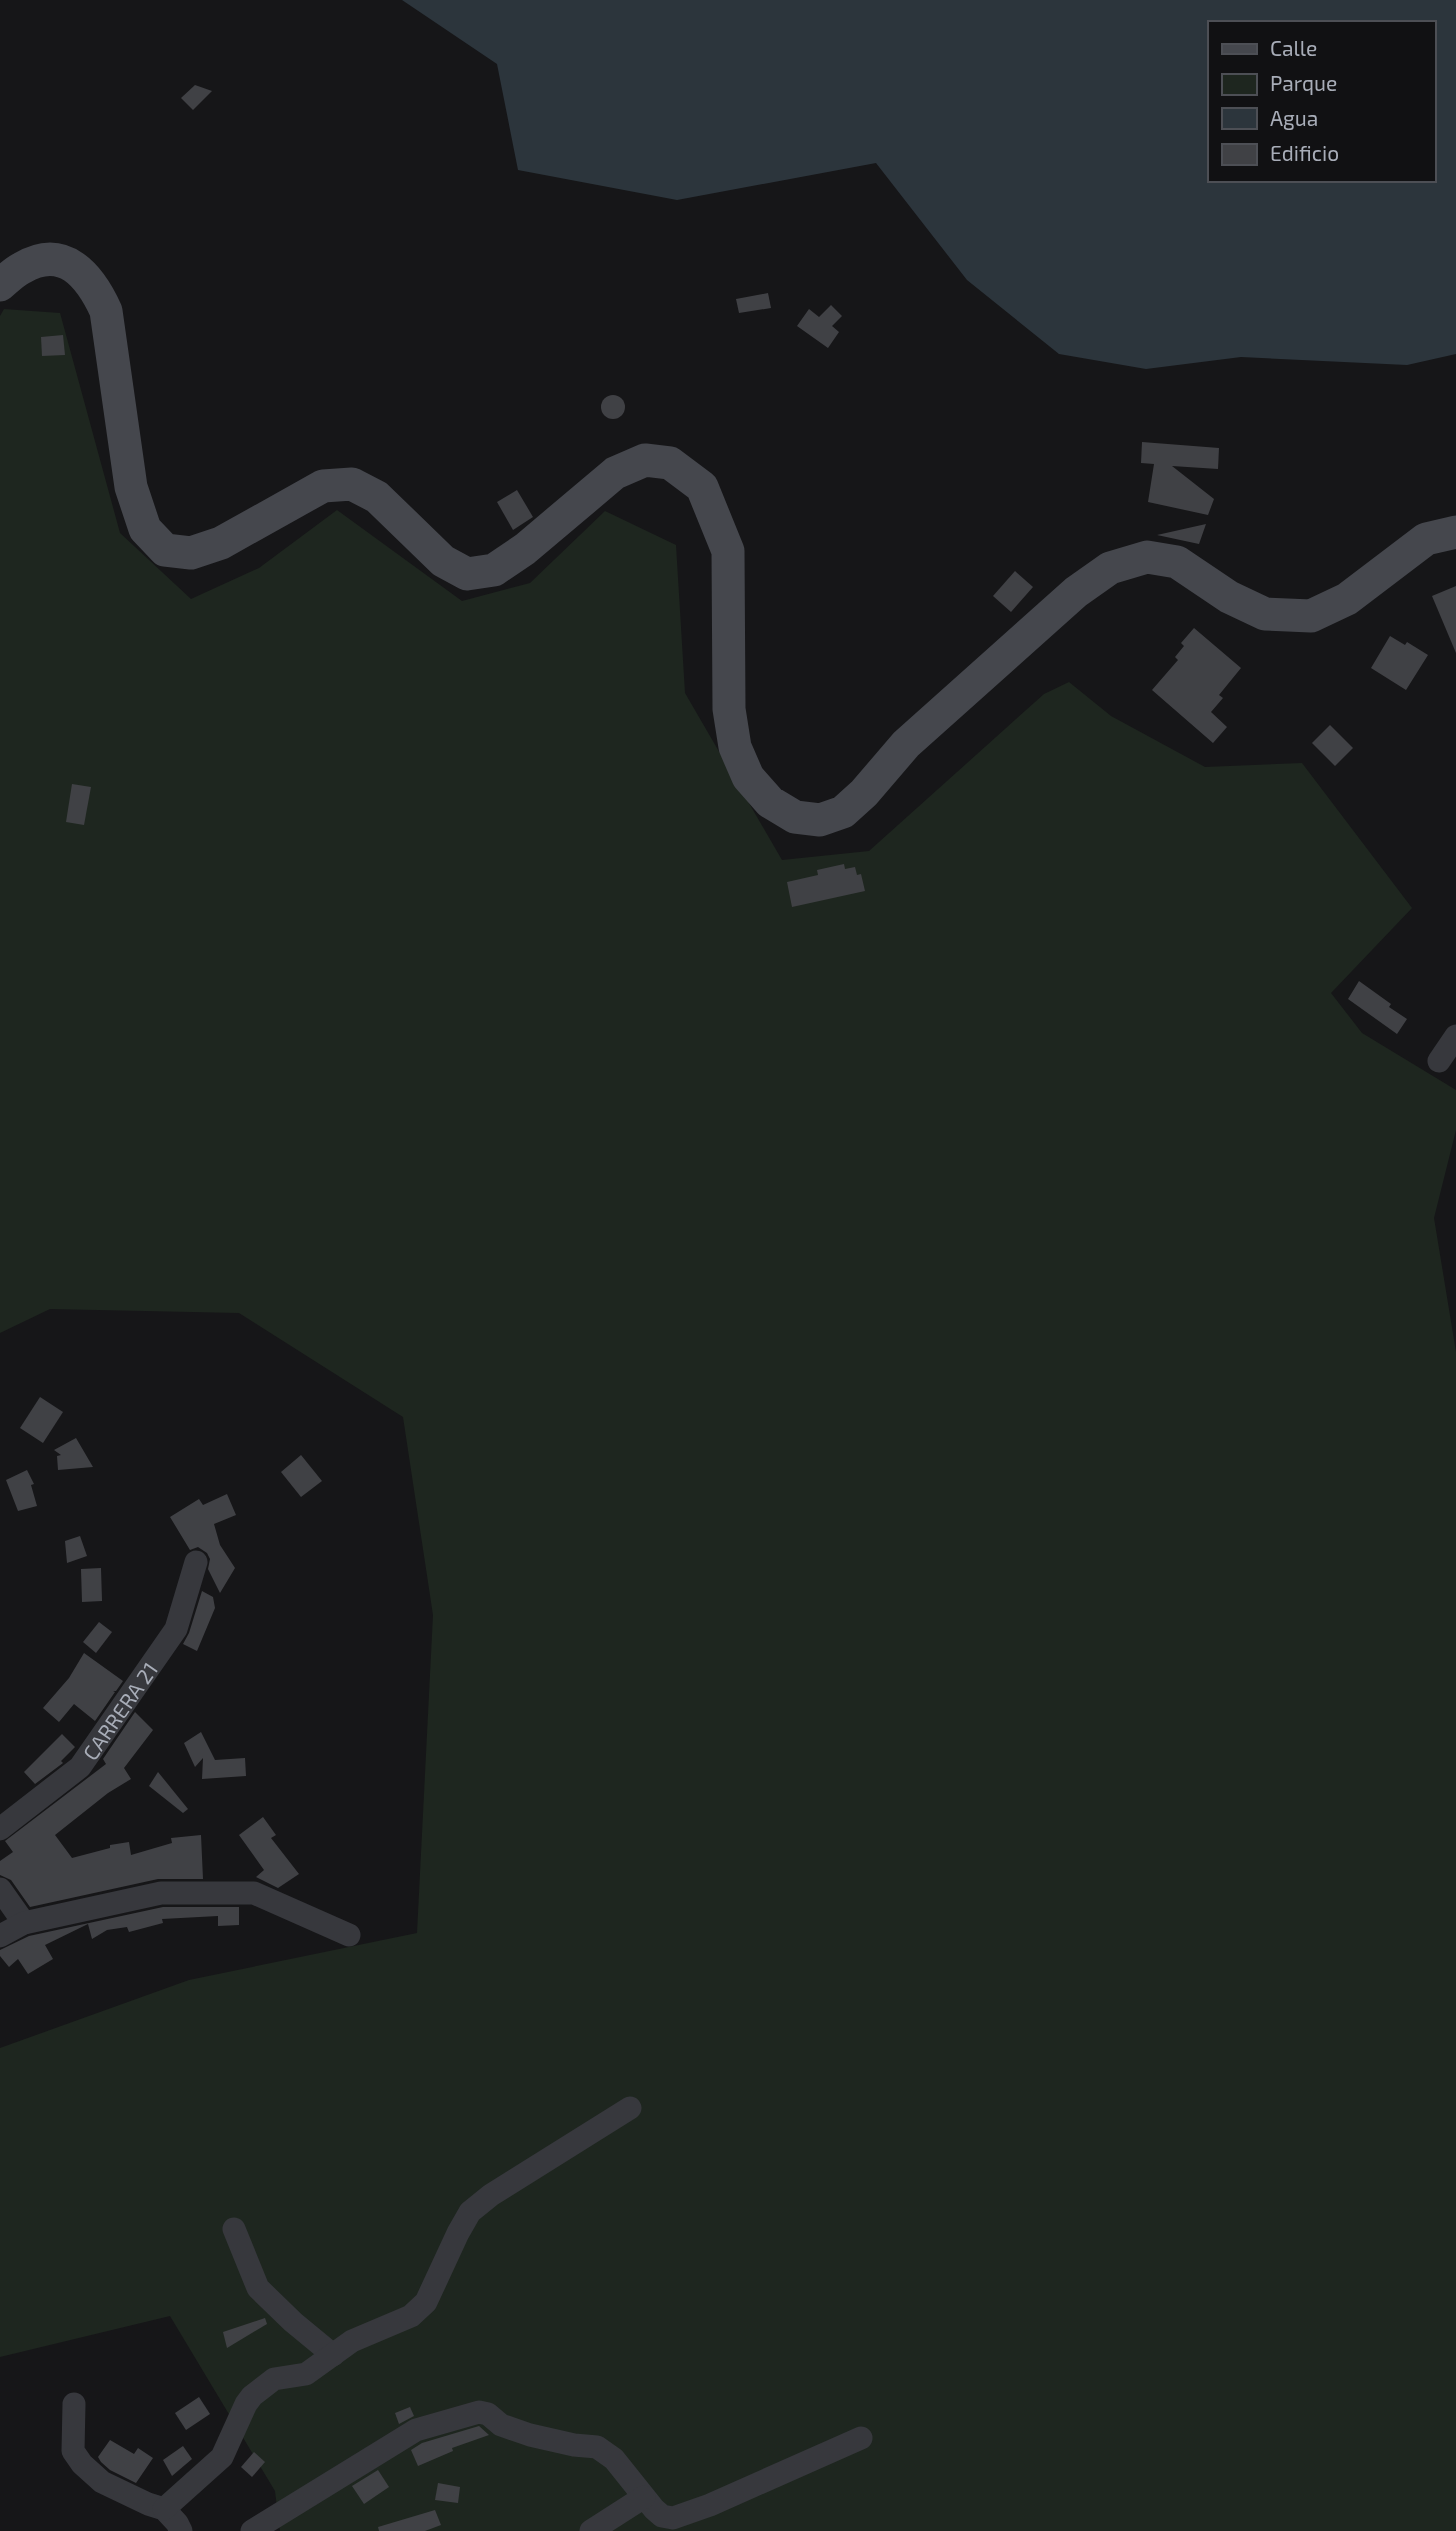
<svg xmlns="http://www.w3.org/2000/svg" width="1456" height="2531" viewBox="0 0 1456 2531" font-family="'Exo 2',sans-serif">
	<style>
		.green { fill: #1e261f }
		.water { fill: #2c353c; fill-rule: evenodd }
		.building { fill: #404145 }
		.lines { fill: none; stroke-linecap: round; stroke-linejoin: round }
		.street { stroke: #37383d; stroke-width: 23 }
		.secondary { stroke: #45474d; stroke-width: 33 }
		.labels { text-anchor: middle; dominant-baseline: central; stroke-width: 6; stroke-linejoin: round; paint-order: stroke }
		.street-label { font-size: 21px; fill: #a8adb8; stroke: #111113 }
	</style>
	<rect width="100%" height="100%" fill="#161618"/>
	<!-- green -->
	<polygon class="green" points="4,309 60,313 120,533 191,599 259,568 337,510 462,601 530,583 605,511 676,545 685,693 782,860 869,851 1044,694 1069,682 1111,716 1205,767 1302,763 1412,908 1331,993 1362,1033 1456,1090 1456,1130 1434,1218 1456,1352 1456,2531 280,2531 275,2491 170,2316 0,2357 0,2048 189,1980 417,1933 433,1615 403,1417 239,1313 50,1309 0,1333 0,316"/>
	<!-- water -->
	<path class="water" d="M402 0H1456V354L1407 365 1241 357 1146 369 1059 354 967 280 876 163 677 200 518 170 497 64ZM1209 23H1433V180H1209Z"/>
	<!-- building -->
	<g class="building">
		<polygon points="195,85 212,91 193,110 181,98"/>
		<polygon points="768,293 771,308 739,313 736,299"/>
		<polygon points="831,305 842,316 832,326 839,332 828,348 797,326 809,309 819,317"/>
		<polygon points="63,335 65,355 42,356 41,337"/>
		<circle cx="613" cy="407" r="12"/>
		<polygon points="1142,442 1219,448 1218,469 1172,466 1214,499 1208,515 1148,502 1154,464 1141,463"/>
		<polygon points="517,490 533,517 513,530 497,502"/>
		<polygon points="1206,524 1199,544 1157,535"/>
		<polygon points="1015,571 1033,587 1011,612 993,596"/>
		<polygon points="1456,586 1456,653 1432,596"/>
		<polygon points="1194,628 1241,668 1219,695 1223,698 1211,712 1227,727 1213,743 1152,690 1178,660 1175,657 1184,646 1181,643"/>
		<polygon points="1390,636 1405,645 1407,642 1428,655 1406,690 1371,668"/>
		<polygon points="1330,725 1353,748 1335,766 1312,743"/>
		<polygon points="72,784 91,787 84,825 66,822"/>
		<polygon points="844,864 845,869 855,867 857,875 861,874 865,891 792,907 787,882 818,875 817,870"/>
		<polygon points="1359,981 1391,1004 1389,1007 1407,1019 1397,1034 1348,999"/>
		<polygon points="40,1397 63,1412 43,1443 20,1428"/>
		<polygon points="76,1438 93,1467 58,1470 57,1456 61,1455 54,1450"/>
		<polygon points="301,1455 322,1481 301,1497 281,1472"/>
		<polygon points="27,1470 34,1484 31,1485 37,1506 18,1511 6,1480"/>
		<polygon points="227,1494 236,1515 214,1524 220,1545 235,1568 220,1593 208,1569 210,1559 207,1553 198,1547 190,1550 170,1517 199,1499 203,1505"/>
		<polygon points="80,1536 87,1556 67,1563 65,1541"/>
		<polygon points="101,1568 102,1601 82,1602 81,1569"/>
		<polygon points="202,1591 213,1597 215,1608 197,1651 183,1644 189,1633"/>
		<polygon points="99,1622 112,1632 96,1653 83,1642"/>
		<polygon points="84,1653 123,1681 116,1691 113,1691 115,1692 95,1721 74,1704 59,1722 43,1708 69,1678"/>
		<polygon points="135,1712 153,1730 124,1768 131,1779 108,1793 55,1835 72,1858 110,1848 110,1845 129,1842 131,1855 172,1843 171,1838 201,1835 203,1879 158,1879 30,1907 11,1880 0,1875 0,1861 13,1852 5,1841 106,1764 103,1759"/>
		<polygon points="201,1732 215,1760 245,1758 246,1776 202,1779 203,1758 195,1767 184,1743"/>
		<polygon points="62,1734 75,1747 61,1761 63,1763 35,1784 24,1772"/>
		<polygon points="158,1772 188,1809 183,1813 149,1786"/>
		<polygon points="263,1817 276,1835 271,1838 299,1874 278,1888 256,1877 264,1870 239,1835"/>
		<polygon points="163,1907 239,1907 239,1925 218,1926 218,1916 162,1919 163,1923 129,1932 127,1927 107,1930 92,1939 88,1924 45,1945 53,1959 28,1974 18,1959 9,1967 0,1956 0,1950 29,1936"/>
		<polygon points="265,2318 267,2324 227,2348 223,2332"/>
		<polygon points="199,2397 210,2414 186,2430 175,2413"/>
		<polygon points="410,2407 414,2416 399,2424 395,2413"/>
		<polygon points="479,2426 489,2435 452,2448 453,2451 418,2466 411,2450 422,2443"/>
		<polygon points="110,2440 134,2454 138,2448 153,2458 136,2483 110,2470 101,2462 98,2457"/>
		<polygon points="183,2446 192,2459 172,2476 163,2460"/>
		<polygon points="254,2452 265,2462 252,2477 241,2467"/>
		<polygon points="378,2470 389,2487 364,2504 352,2486"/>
		<polygon points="438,2483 460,2487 458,2503 435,2500"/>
		<polygon points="435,2510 441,2525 425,2531 379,2531 378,2527"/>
	</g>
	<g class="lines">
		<!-- street -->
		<g class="street">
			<polyline points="1439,1061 1456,1036"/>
			<path id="s1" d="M0 1829 80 1767 176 1629 196 1562"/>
			<polyline points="0,1889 24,1923"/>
			<polyline points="0,1936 24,1923 161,1893 254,1893 349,1935"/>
			<polyline points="234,2229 258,2288 293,2322 333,2355"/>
			<polyline points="74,2404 73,2451 82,2464 102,2482 148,2504 164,2509 177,2523 181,2531"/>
			<polyline points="164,2509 222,2457 246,2404 252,2396 274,2379 306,2374 352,2341 411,2316 426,2302 458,2233 470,2212 491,2195 630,2108"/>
			<polyline points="252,2531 416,2430 479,2412 488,2414 501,2425 530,2435 574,2445 597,2447 614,2459 654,2509 662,2516 673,2518 710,2505 861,2438"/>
			<polyline points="591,2531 644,2497"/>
		</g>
		<!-- secondary -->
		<path class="secondary" d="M0 285C7 279 14 272 22 268 64 243 90 276 106 311L131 487 145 529 165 550 191 553 221 543 323 486 352 484 377 497 443 561 467 574 494 570 525 549 615 473 645 460 670 463 702 487 728 551 729 709 735 747 748 777 770 802 795 817 820 820 843 812 864 793 906 744 1076 592 1110 568 1147 557 1177 562 1229 597 1265 614 1311 616 1347 599 1426 539 1456 532"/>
	</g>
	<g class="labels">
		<!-- street labels -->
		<g class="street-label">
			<text stroke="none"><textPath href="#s1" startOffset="170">CARRERA 21</textPath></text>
		</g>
	</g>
	<!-- legend -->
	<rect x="1208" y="21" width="228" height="161" fill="#111113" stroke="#4d4f55" stroke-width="2"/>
	<rect x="1222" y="44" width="35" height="10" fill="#45474d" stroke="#4d4f55" stroke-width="2"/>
	<text x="1270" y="56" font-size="21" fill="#a8adb8">Calle</text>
	<rect x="1222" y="74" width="35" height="21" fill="#1e261f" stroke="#4d4f55" stroke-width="2"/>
	<text x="1270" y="91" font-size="21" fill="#a8adb8">Parque</text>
	<rect x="1222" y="108" width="35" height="21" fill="#2c353c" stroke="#4d4f55" stroke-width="2"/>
	<text x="1270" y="126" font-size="21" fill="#a8adb8">Agua</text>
	<rect x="1222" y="144" width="35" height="21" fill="#404145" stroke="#4d4f55" stroke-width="2"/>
	<text x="1270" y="161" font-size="21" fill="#a8adb8">Edificio</text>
</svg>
